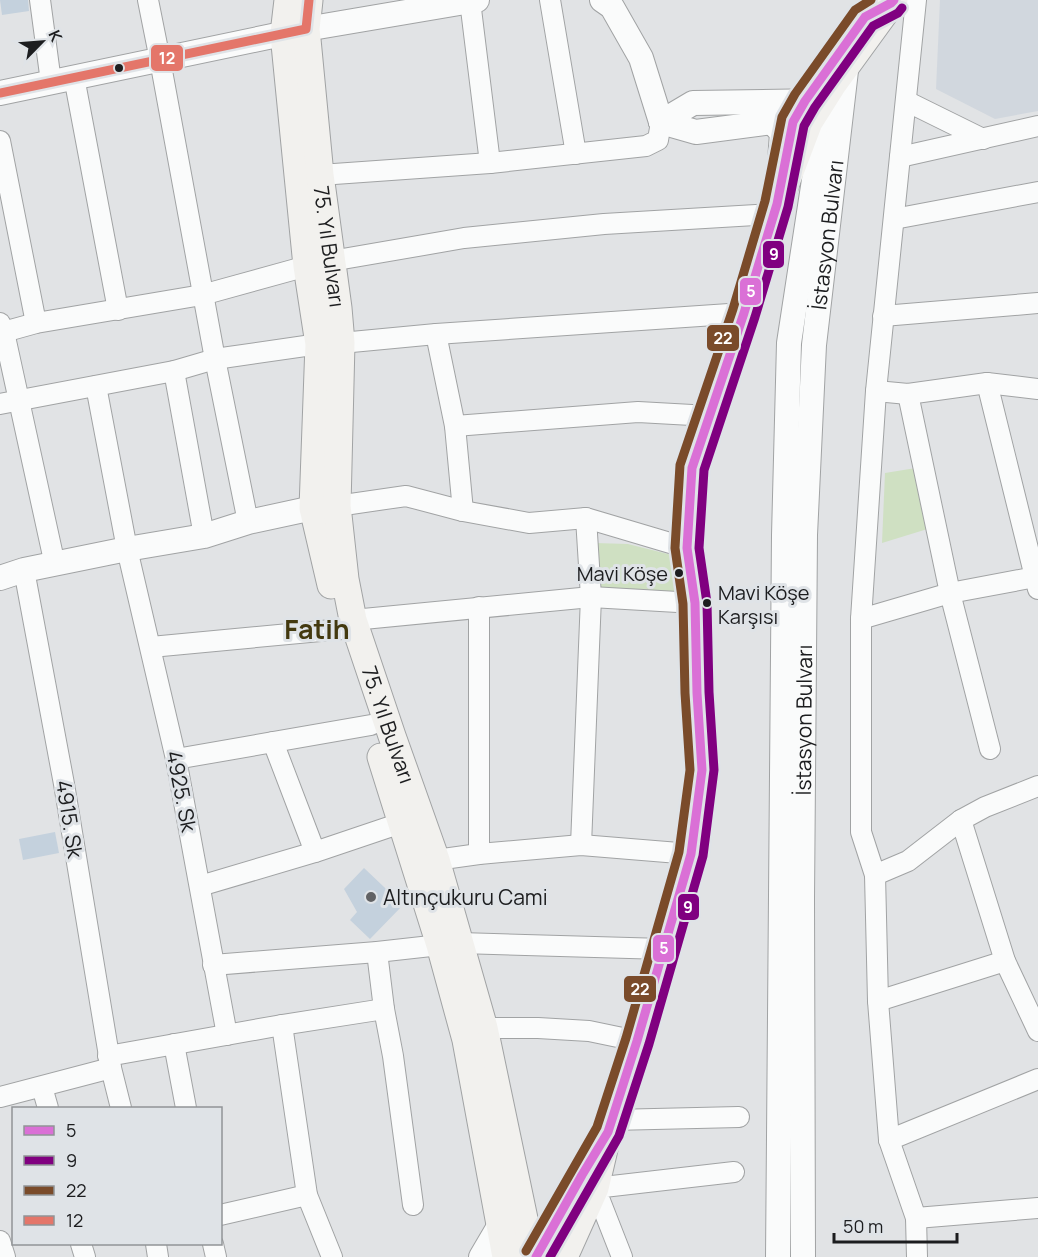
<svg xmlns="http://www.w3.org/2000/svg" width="1038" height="1257" viewBox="0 0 1038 1257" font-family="Manrope,sans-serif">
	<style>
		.built { fill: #d1d7de }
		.green { fill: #cfe0c2 }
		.building { fill: #c4d1dd }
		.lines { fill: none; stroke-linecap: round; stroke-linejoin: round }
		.minor-casing { stroke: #a1a3a4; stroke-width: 22 }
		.tertiary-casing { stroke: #a1a3a4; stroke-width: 26 }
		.secondary-casing { stroke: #a1a3a4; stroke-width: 29 }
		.minor { stroke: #fafbfb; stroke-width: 20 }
		.tertiary { stroke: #fafbfb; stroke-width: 24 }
		.secondary { stroke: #f2f1ee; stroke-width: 27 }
		.bus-1-casing { stroke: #dfe3e7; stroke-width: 14 }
		.bus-2-casing { stroke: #dfe3e7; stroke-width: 14 }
		.bus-3-casing { stroke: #dfe3e7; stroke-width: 14 }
		.bus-4-casing { stroke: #dfe3e7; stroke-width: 14 }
		.bus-1 { stroke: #da70d6; stroke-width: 9 }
		.bus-2 { stroke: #800080; stroke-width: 9 }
		.bus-3 { stroke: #7a4b2a; stroke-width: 9 }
		.bus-4 { stroke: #e4766a; stroke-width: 9 }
		.bus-dot { fill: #1c1d1f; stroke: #dfe3e7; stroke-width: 2 }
		.poi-dot { fill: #616264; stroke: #dfe3e7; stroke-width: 2 }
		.labels { text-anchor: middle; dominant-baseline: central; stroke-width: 6; stroke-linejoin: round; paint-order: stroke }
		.bus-label { font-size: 20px; fill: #1c1d1f; stroke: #dfe3e7; text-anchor: end }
		.street-label { font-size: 21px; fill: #1c1d1f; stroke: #dfe3e7 }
		.poi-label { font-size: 21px; fill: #1c1d1f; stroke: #dfe3e7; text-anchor: start }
		.district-label { font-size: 27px; font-weight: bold; fill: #43390f; stroke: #dfe3e7 }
		.line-badge { stroke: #dfe3e7; stroke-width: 2 }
		.badge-label { font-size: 16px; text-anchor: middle; font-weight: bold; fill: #fff }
	</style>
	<rect width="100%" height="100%" fill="#e1e3e5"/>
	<!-- built -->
	<polygon class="built" points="940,0 1038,0 1038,111 995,119 936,89"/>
	<!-- green -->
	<g class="green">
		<polygon points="922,467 934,527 882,543 885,473"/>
		<polygon points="595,543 628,544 676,556 680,590 672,600 593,595"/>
	</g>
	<!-- building -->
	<g class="building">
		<polygon points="0,0 28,0 29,11 2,15"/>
		<polygon points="55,832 59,853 23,860 19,839"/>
		<polygon points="364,868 403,905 370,939 350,920 357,912 344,889"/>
	</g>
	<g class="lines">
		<!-- minor casing -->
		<g class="minor-casing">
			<g id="minor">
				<polyline points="40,0 51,82"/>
				<polyline points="148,0 160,60 215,359 248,522"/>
				<polyline points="550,0 576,154"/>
				<polyline points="916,0 876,391 861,619 861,832 875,875 908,861 961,820 985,807 1038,786"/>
				<polyline points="470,1 490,163"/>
				<polyline points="74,77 118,310"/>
				<polyline points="906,101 983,139"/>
				<polyline points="0,141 36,323"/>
				<polyline points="900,157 1038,126"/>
				<polyline points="320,175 490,163 646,146 658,140 661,122"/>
				<polyline points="894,219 1038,192"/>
				<polyline points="331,261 464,238 604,224 774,214"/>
				<polyline points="883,316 1038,303"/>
				<polyline points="0,323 4,332 55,565"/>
				<polyline points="0,333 36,323 202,295 307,266"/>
				<polyline points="436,334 455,426 463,511"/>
				<polyline points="341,343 436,334 744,313"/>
				<polyline points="174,371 204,536"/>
				<polyline points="987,383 1038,589"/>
				<polyline points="96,386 127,549 176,759 227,1035"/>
				<polyline points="876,391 908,394 987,383 1038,389"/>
				<polyline points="908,394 950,593 990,749"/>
				<polyline points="0,404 174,371 215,359 319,344"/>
				<polyline points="455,426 638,412 710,416"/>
				<polyline points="337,506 406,496 463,511 529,523 586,518 687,548"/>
				<polyline points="24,570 64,784 111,1068 121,1108"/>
				<polyline points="861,619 950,593 1035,577"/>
				<polyline points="353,620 591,597 695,603"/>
				<polyline points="151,647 342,629"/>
				<polyline points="273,742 315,852"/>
				<polyline points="176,759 371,725"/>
				<polyline points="961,820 1005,961 1038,1031"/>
				<polyline points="581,845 591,597 586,518"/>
				<polyline points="479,854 479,607"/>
				<polyline points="436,860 479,854 581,845 691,854"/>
				<polyline points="875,875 878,1001 889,1140 916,1218 917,1257"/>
				<polyline points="200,886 315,852 401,823"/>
				<polyline points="460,943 664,949"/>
				<polyline points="377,952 384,1009 393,1056 413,1205"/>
				<polyline points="213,965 377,952 440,945"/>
				<polyline points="878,1001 1005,961"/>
				<polyline points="282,1025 307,1195 332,1257"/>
				<polyline points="484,1028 538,1028 589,1031 637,1041"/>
				<polyline points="174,1044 186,1108"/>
				<polyline points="108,1056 282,1025 384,1009"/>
				<polyline points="42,1087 48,1108"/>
				<polyline points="0,1097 111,1068"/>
				<polyline points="612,1120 739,1117"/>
				<polyline points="889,1140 1038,1079"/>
				<polyline points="220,1215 307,1195"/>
				<polyline points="916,1218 1038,1208"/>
				<polyline points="0,1241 5,1257"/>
				<polyline points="81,1244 85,1257"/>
				<polyline points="156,1244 158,1257"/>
				<polyline points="213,1244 216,1257"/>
				<polyline points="622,1257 595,1188 734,1172"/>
			</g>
		</g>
		<!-- tertiary casing -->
		<g class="tertiary-casing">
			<g id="tertiary">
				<polyline points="602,0 612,7 641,58 661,122"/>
				<polyline points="0,93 306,29 477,0"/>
				<polyline points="661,122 693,103 822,101"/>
				<polyline points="661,122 696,132 772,122 809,122"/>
				<polyline points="772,122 782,133 778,190"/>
				<polyline points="0,578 24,570 127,549 204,536 248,522 313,508"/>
				<polyline points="481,1257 501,1223"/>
				<polyline points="778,1257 784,535 789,343 814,180 822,103"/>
				<path id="s1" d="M803 1257 802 899 805 535 814 345 847 62"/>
			</g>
		</g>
		<!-- secondary casing -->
		<g class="secondary-casing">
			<g id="secondary">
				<polyline points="288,0 284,34 307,266 319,344 313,508 331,585"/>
				<path id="s2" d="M309 0 306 29 320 175 338 308 341 343 337 506 345 579 353 620 392 736 436 860 484 1028 532 1257"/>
				<polyline points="381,757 440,945 466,1040 506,1257"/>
				<polyline points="536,1257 590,1161"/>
				<polyline points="564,1257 595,1188 608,1132 637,1041 691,854 702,770 697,693 695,603 687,548 692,468 744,313 774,214 809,122 833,84 894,0"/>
			</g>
		</g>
		<!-- minor -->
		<use href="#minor" class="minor"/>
		<!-- tertiary -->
		<use href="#tertiary" class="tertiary"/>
		<!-- secondary -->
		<use href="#secondary" class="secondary"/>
		<!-- bus-1 casing -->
		<g class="bus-1-casing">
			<polyline id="bus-1" points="536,1257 582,1175 608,1132 637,1041 691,854 702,770 697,693 695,603 687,548 692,468 744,313 777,204 793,122 805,101 865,17 891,3 894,0"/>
		</g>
		<!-- bus-2 casing -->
		<g class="bus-2-casing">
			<polyline id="bus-2" points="550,1257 619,1136 649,1044 703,856 714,770 709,692 707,603 699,548 704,470 755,317 788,207 804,126 815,107 873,26 898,13 902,8"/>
		</g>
		<!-- bus-3 casing -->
		<g class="bus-3-casing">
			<polyline id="bus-3" points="526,1251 597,1127 626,1038 679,852 690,770 685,693 683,604 675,548 680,465 733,309 765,201 782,117 795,94 855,10 871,0"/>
		</g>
		<!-- bus-4 casing -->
		<g class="bus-4-casing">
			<polyline id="bus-4" points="0,93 306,29 309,0"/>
		</g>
		<!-- bus-1 -->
		<use href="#bus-1" class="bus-1"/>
		<!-- bus-2 -->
		<use href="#bus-2" class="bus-2"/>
		<!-- bus-3 -->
		<use href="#bus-3" class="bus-3"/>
		<!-- bus-4 -->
		<use href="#bus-4" class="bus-4"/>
	</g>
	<!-- markers -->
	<g class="bus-dot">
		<circle cx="119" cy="68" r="5"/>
		<circle cx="679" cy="573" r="5"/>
		<circle cx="707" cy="603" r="5"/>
	</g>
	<circle class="poi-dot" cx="371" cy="897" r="6"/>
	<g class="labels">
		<!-- bus labels -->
		<g class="bus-label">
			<text x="668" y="573">Mavi Köşe</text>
			<text x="718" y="592" text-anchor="start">Mavi Köşe<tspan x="718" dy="24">Karşısı</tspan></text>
		</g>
		<!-- street labels -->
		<g class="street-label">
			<text stroke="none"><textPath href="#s1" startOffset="1023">İstasyon Bulvarı</textPath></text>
			<text stroke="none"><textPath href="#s2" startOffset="248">75. Yıl Bulvarı</textPath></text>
			<text stroke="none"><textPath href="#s1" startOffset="537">İstasyon Bulvarı</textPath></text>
			<text stroke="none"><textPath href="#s2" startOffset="734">75. Yıl Bulvarı</textPath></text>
			<text transform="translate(182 791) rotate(79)">4925. Sk</text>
			<text transform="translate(70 819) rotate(81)">4915. Sk</text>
		</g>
		<!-- poi labels -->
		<g class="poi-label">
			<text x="383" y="897">Altınçukuru Cami</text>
		</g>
		<!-- district labels -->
		<g class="district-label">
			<text x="317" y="628">Fatih</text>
		</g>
	</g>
	<g class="line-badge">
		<rect x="150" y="44" width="34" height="28" rx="6" fill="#e4766a"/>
		<rect x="762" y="240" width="23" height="29" rx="6" fill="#800080"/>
		<rect x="739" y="277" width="23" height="29" rx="6" fill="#da70d6"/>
		<rect x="706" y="324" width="34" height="28" rx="6" fill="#7a4b2a"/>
		<rect x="677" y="893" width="23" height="28" rx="6" fill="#800080"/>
		<rect x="652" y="934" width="23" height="29" rx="6" fill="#da70d6"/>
		<rect x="623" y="975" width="34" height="28" rx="6" fill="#7a4b2a"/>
	</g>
	<g class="badge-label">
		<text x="167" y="64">12</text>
		<text x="774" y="260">9</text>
		<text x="751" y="297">5</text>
		<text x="723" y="344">22</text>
		<text x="688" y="913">9</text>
		<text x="664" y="954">5</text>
		<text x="640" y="995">22</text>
	</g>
	<!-- legend -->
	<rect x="12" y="1107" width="210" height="138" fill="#dfe3e7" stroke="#919497" stroke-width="1.5"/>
	<rect x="24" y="1126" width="30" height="9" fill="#da70d6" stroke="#919497" stroke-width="1.5"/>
	<text x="66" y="1137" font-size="18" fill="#1c1d1f">5</text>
	<rect x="24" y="1156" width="30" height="9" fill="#800080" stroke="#919497" stroke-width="1.5"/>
	<text x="66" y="1167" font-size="18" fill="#1c1d1f">9</text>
	<rect x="24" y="1186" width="30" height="9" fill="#7a4b2a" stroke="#919497" stroke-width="1.5"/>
	<text x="66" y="1197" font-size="18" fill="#1c1d1f">22</text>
	<rect x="24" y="1216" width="30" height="9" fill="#e4766a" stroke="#919497" stroke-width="1.5"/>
	<text x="66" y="1227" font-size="18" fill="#1c1d1f">12</text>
	<!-- north arrow -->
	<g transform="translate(42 42) rotate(65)" stroke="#dfe3e7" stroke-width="4.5" paint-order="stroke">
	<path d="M0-4.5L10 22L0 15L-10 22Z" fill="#1c1d1f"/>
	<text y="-9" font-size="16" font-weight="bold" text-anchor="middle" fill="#1c1d1f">K</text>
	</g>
	<!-- scale -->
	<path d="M834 1233v9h123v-9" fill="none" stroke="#1c1d1f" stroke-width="3"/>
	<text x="843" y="1233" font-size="18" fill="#1c1d1f" stroke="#dfe3e7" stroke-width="4.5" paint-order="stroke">50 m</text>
</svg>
